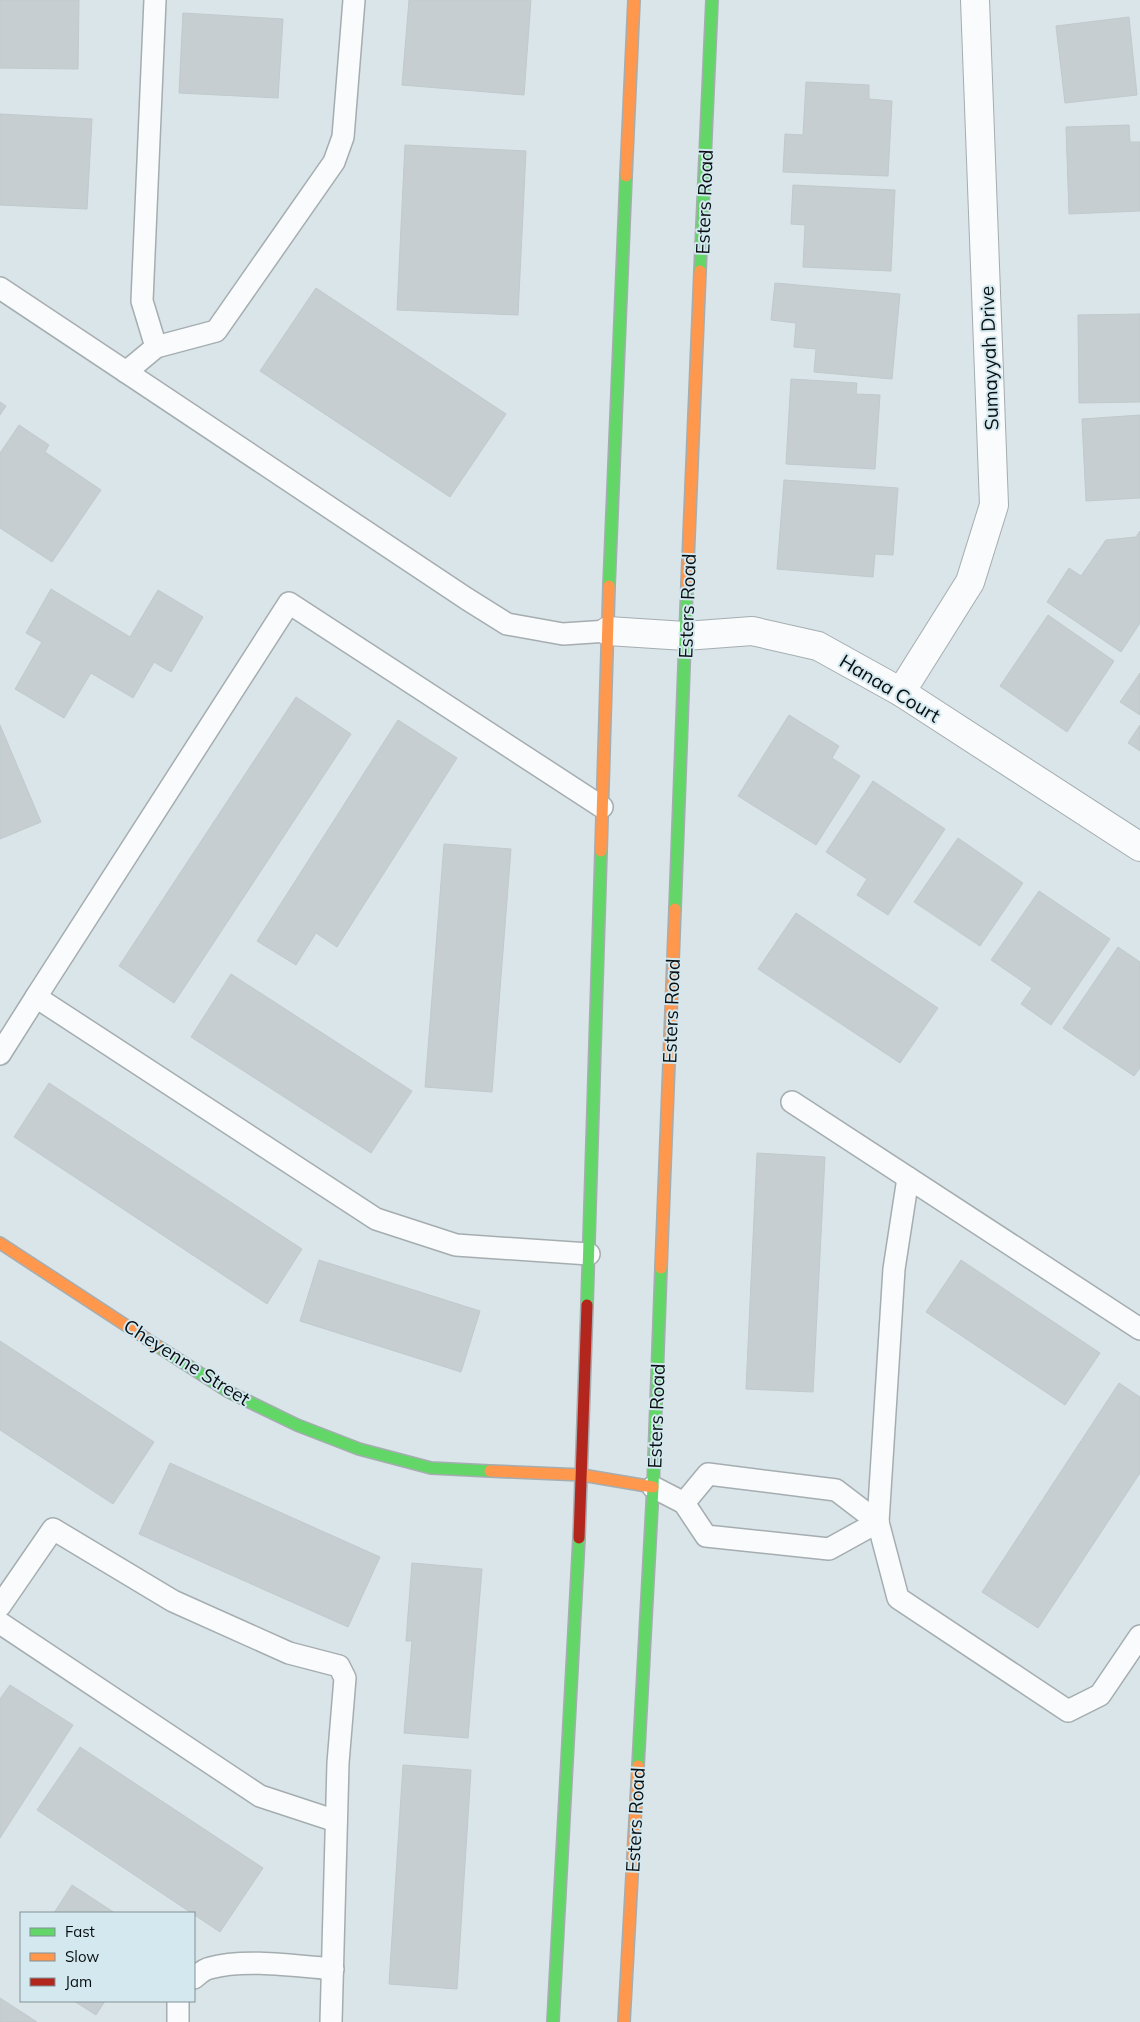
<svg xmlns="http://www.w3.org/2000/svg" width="1140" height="2022" viewBox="0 0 1140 2022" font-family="Mulish,sans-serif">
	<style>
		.building { fill: #c6ced2; stroke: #c0c9cc }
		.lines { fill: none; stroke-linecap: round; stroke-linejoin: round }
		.lane-casing { stroke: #a5adb0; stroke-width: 24 }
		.street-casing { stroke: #a5adb0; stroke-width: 30 }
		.fast-casing { stroke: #a5adb0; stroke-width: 14 }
		.slow-casing { stroke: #a5adb0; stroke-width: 14 }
		.jam-casing { stroke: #a5adb0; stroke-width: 14 }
		.lane { stroke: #f9fbfc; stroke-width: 21 }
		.street { stroke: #f9fbfc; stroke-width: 28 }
		.fast { stroke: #63d668; stroke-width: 11 }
		.slow { stroke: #ff974d; stroke-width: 11 }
		.jam { stroke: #b3261e; stroke-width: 11 }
		.labels { text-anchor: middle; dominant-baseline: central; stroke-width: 4; stroke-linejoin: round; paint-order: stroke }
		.street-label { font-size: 19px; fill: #080f11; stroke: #d4e8ef }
	</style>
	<rect width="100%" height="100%" fill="#dae5e9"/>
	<!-- building -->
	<g class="building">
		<polygon points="0,0 79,0 78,69 0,68"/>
		<polygon points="409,0 531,0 524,95 402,85"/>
		<polygon points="183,13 283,19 278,98 179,93"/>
		<polygon points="1129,17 1137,95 1065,103 1056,26"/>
		<polygon points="806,82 869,85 869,99 892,101 888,176 783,172 785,134 803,135"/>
		<polygon points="0,114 92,119 87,209 0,205"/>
		<polygon points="1129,125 1130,142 1140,142 1140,211 1069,214 1066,127"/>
		<polygon points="405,145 526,151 518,315 397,310"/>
		<polygon points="793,185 895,190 891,271 803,267 805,225 791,224"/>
		<polygon points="775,283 900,294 892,379 814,372 816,349 794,347 796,323 771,320"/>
		<polygon points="316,288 506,414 450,497 260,371"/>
		<polygon points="1140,314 1140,402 1079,403 1078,315"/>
		<polygon points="791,379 857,383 856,394 880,395 875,469 786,464"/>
		<polygon points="0,402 6,406 0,415"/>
		<polygon points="1140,415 1140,498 1086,501 1082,419"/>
		<polygon points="19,425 49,445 45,452 101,490 52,562 0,528 0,453"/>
		<polygon points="784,480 898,488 893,555 875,554 873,577 777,569"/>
		<polygon points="1140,531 1140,623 1121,652 1047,602 1069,568 1081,576 1106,540 1136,537"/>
		<polygon points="51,589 130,637 158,590 203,617 171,672 154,662 133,698 91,673 64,718 15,689 42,642 26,633"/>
		<polygon points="1048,615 1114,661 1067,732 1000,686"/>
		<polygon points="1140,673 1140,715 1120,702"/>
		<polygon points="296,697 351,734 174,1003 119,966"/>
		<polygon points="789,715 839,746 832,758 860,776 816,845 738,796"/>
		<polygon points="398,720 457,758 337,947 316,933 296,965 257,941"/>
		<polygon points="0,725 41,822 0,839"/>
		<polygon points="1140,725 1140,751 1128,743"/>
		<polygon points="873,781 945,829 888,915 857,895 867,879 826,852"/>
		<polygon points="958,838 1023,883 980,946 914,902"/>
		<polygon points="444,844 511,849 492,1092 425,1087"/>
		<polygon points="1039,891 1110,939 1051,1025 1021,1004 1032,988 991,960"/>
		<polygon points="796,913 938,1008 900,1063 758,969"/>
		<polygon points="1118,947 1140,962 1140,1068 1134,1076 1063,1028"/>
		<polygon points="231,974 412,1091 371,1153 191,1037"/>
		<polygon points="49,1083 302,1249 267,1304 14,1137"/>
		<polygon points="757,1153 825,1157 813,1392 746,1389"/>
		<polygon points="319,1260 480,1311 461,1372 300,1321"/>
		<polygon points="961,1260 1100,1353 1065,1405 926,1312"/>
		<polygon points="0,1341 154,1442 113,1504 0,1430"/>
		<polygon points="1119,1383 1140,1397 1140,1473 1038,1628 982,1592"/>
		<polygon points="170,1463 380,1557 348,1627 139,1534"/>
		<polygon points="412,1563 482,1569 468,1738 404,1733 412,1641 406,1641"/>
		<polygon points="10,1685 73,1725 0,1838 0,1699"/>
		<polygon points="80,1747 263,1868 220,1932 37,1810"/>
		<polygon points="403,1765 471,1770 457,1989 389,1984"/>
		<polygon points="72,1885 115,1913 54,1913"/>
		<polygon points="0,1998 37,2022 0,2022"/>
		<polygon points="74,2001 105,2001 96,2015"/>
	</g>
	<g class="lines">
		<!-- lane casing -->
		<g class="lane-casing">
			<g id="lane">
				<polyline points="155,0 142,301 156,347"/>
				<polyline points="0,288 467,599 507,624 563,634 608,631"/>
				<polyline points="126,372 156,347 216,331 334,162 343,137 354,0"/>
				<polyline points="0,1054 36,997"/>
				<polyline points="792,1102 1140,1329"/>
				<polyline points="908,1178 894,1269 878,1522 898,1598 1068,1711 1100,1695 1140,1636"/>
				<polyline points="589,1254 456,1245 376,1219 36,997 289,603 602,807"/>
				<polyline points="653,1487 684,1503 706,1536 829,1549 878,1522"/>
				<polyline points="684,1503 708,1474 836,1490 878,1522"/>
				<polyline points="0,1606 53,1529 173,1601 289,1653 339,1666 345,1678 338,1763 331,2022"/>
				<polyline points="0,1623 260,1796 336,1821"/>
				<path d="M194 1978C199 1974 204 1969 210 1968 244 1958 297 1966 333 1969"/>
				<polyline points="178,2022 178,2001"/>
			</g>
		</g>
		<!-- street casing -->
		<g class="street-casing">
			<g id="street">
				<polyline points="608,631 685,636 752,631 818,646 901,692 1140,847"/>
				<polyline points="901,692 970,582 994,505 975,0"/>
			</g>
		</g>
		<!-- fast casing -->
		<g class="fast-casing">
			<g id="fast">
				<polyline points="700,271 712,0"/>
				<polyline points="609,586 626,176"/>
				<polyline points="675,909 687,585"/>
				<polyline points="587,1305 601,851"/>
				<polyline points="159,1347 229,1392 297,1425 359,1449 431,1468 490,1471"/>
				<polyline points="638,1766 653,1487 661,1268"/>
				<polyline points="553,2022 579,1538"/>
			</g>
		</g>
		<!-- slow casing -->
		<g class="slow-casing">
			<g id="slow">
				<polyline points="626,176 634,0"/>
				<polyline points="687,585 700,271"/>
				<polyline points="601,851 609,586"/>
				<polyline points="0,1243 159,1347"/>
				<polyline points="661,1268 675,909"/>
				<polyline points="490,1471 582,1475 653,1487"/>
				<polyline points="624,2022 638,1766"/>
			</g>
		</g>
		<!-- jam casing -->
		<g class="jam-casing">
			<polyline id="jam" points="579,1538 587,1305"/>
		</g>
		<!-- lane -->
		<use href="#lane" class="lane"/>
		<!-- street -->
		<use href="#street" class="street"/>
		<!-- fast -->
		<use href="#fast" class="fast"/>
		<!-- slow -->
		<use href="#slow" class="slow"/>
		<!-- jam -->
		<use href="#jam" class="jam"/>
	</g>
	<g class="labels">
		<!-- street labels -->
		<g class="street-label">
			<text transform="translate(704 202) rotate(-88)">Esters Road</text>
			<text transform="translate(989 358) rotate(-92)">Sumayyah Drive</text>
			<text transform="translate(687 606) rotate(-88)">Esters Road</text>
			<text transform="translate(890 688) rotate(31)">Hanaa Court</text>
			<text transform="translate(671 1011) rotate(-88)">Esters Road</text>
			<text transform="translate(187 1362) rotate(32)">Cheyenne Street</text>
			<text transform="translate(656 1416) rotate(-88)">Esters Road</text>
			<text transform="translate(635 1820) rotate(-87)">Esters Road</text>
		</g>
	</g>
	<!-- legend -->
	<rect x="20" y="1912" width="175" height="90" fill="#d4e8ef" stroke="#829196"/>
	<rect x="30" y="1928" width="25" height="8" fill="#63d668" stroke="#829196"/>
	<text x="65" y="1937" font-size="15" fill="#080f11">Fast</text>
	<rect x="30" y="1953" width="25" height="8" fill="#ff974d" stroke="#829196"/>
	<text x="65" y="1962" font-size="15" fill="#080f11">Slow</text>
	<rect x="30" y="1978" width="25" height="8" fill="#b3261e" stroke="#829196"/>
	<text x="65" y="1987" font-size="15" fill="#080f11">Jam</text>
</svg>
